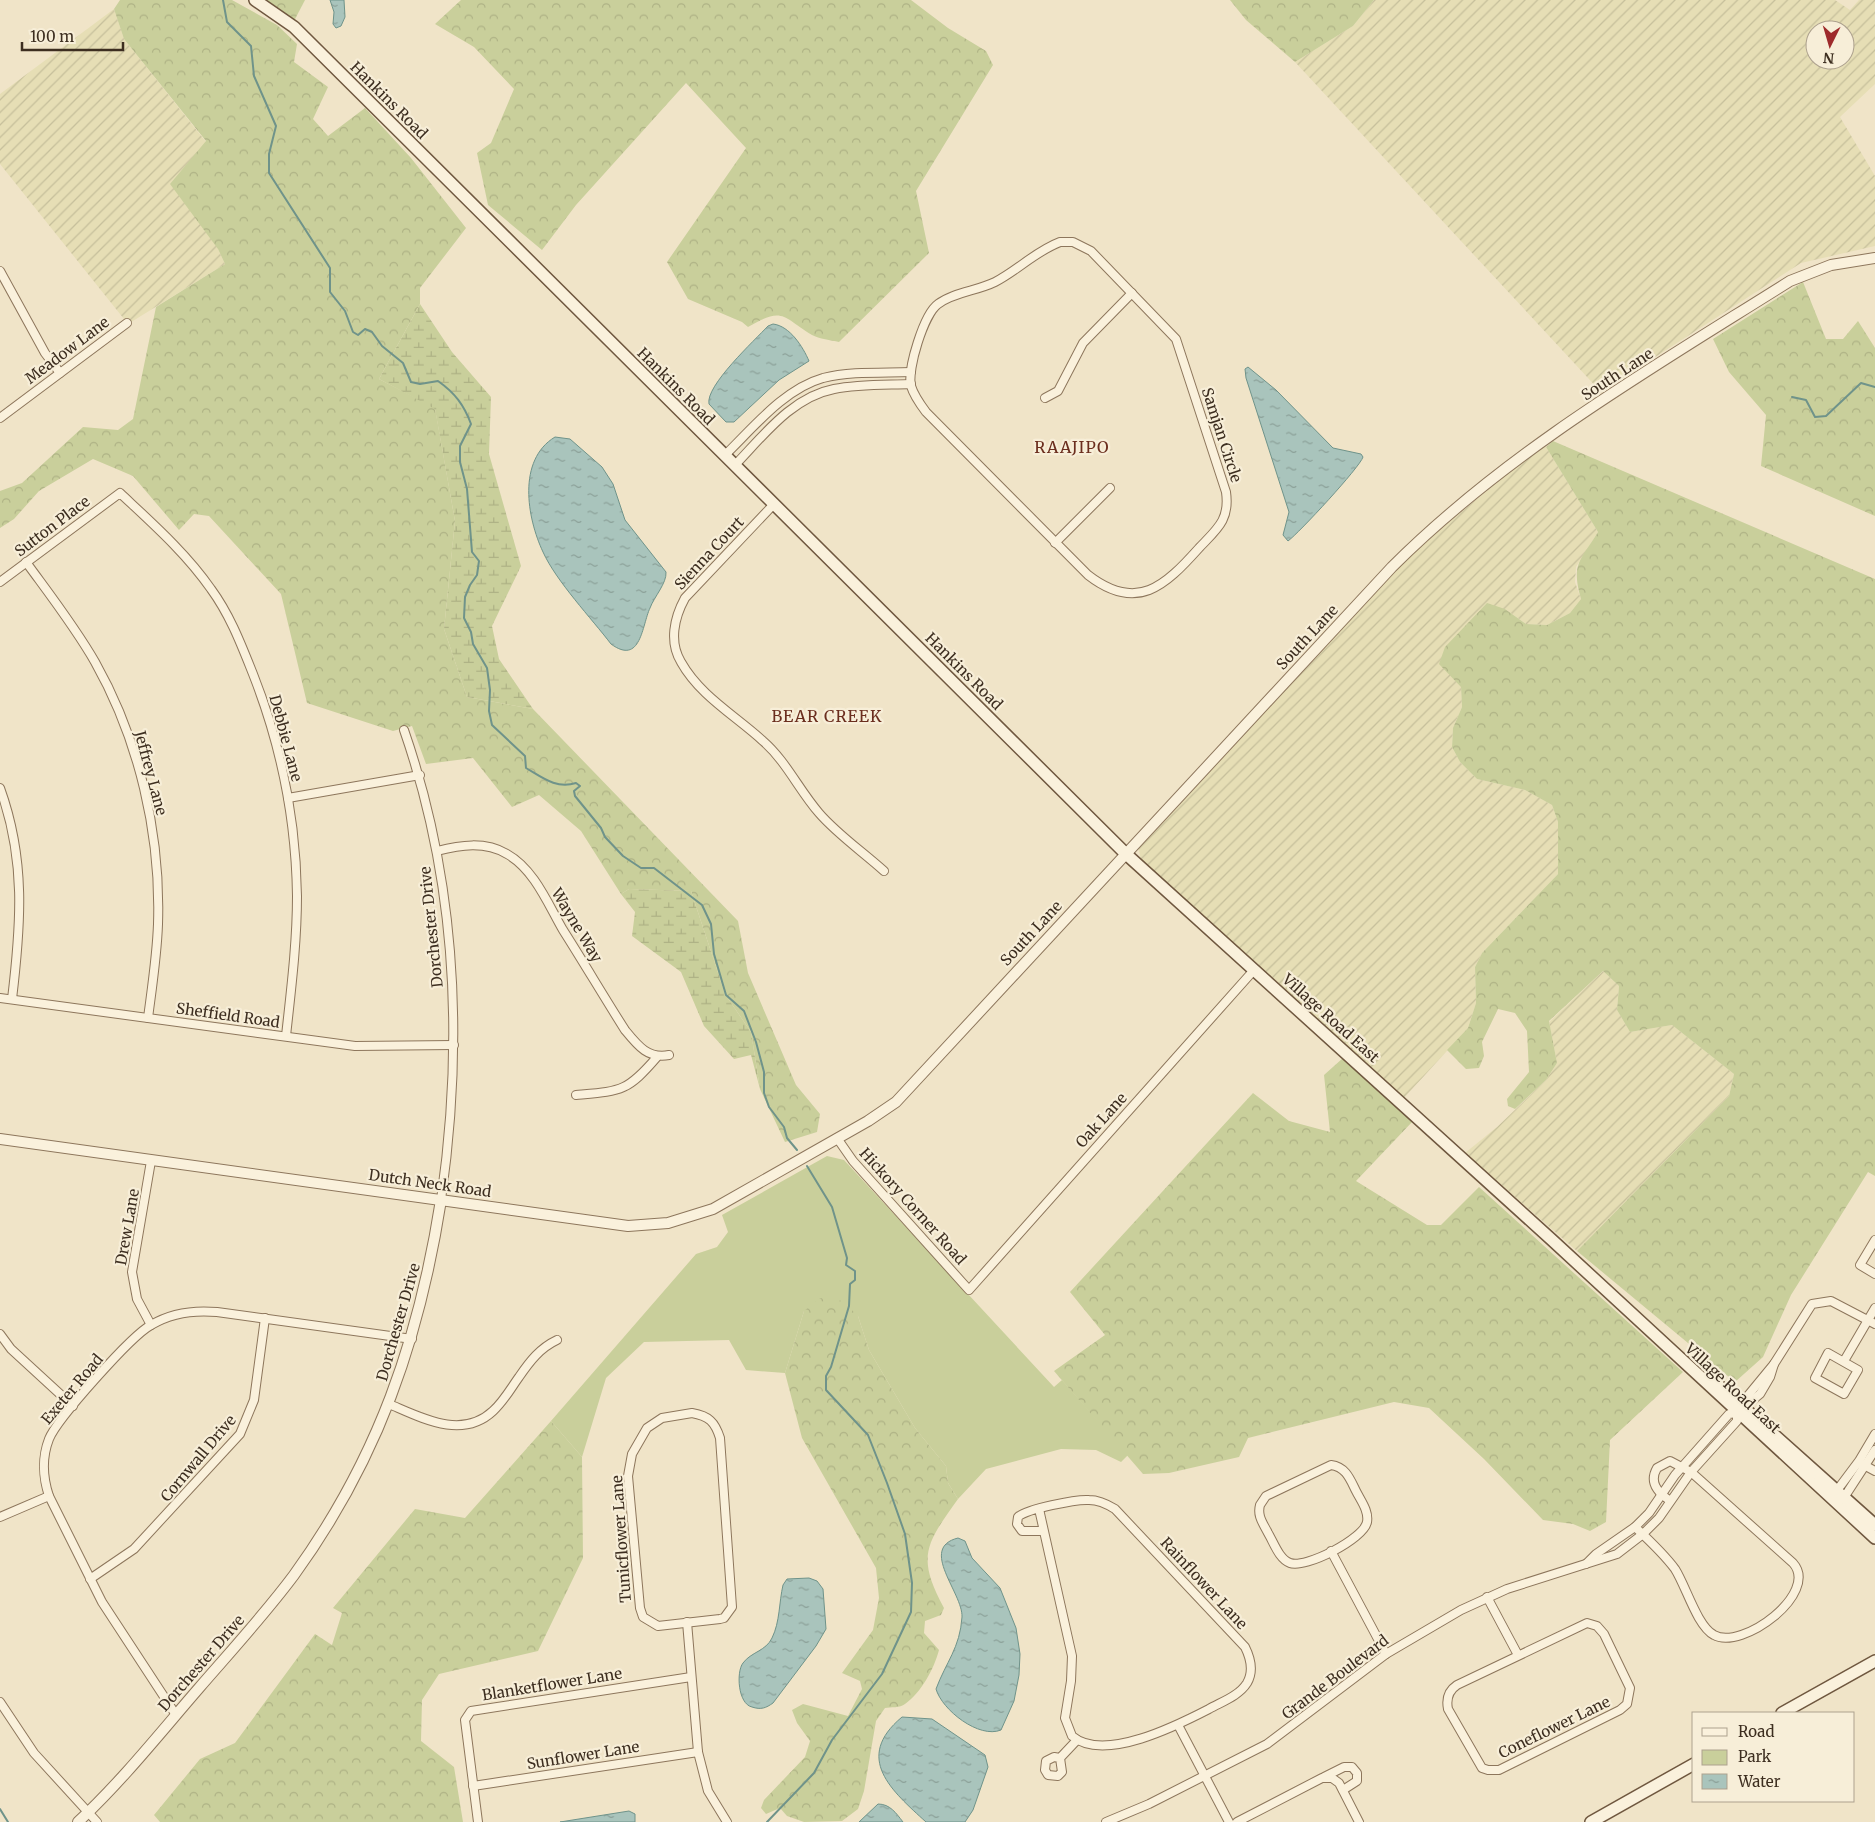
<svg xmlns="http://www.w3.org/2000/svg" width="1875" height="1822" viewBox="0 0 1875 1822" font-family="Merriweather,serif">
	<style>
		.farmland { fill: url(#farmland-furrows); fill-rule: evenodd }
		.green { fill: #c9cf9b }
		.forest { fill: url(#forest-crowns) }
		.wetland { fill: url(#wetland-marsh) }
		.water { fill: url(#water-ripples); stroke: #6f938a }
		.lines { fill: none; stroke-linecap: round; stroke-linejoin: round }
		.stream { stroke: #6f938a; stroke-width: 2 }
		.minor-casing { stroke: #8d765c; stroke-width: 10 }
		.tertiary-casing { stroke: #8d765c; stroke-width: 12 }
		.secondary-casing { stroke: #6f573f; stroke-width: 14 }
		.minor { stroke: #faf1dc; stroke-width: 8 }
		.tertiary { stroke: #faf1dc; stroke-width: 10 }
		.secondary { stroke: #faf1dc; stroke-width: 11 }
		.labels { text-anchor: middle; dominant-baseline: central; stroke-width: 4.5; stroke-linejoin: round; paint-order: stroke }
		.street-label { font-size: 15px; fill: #3d2e20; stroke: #f7eed8 }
		.neighbourhood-label { font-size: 16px; letter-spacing: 1px; fill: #6b2e1e; stroke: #f7eed8 }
	</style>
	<defs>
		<pattern id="farmland-furrows" width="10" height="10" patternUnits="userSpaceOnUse" patternTransform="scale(1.25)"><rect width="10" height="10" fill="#e6deb5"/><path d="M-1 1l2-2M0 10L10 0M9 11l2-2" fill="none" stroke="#c6bf9b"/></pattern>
		<pattern id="forest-crowns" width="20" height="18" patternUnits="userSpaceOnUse" patternTransform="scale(1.25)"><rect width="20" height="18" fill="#c9cf9b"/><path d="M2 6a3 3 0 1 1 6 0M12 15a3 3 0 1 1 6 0" fill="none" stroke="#aeb285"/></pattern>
		<pattern id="wetland-marsh" width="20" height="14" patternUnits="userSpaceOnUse" patternTransform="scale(1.25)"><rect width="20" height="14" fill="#c9cf9b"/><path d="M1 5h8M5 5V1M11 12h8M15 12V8" fill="none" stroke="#aeb285"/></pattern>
		<pattern id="water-ripples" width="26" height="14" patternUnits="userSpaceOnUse" patternTransform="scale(1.25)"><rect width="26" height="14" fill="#a9c4bc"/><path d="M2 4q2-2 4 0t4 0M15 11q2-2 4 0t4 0" fill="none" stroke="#8ba098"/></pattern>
	</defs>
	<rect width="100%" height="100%" fill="#f0e4c8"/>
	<!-- farmland -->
	<g class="farmland">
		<path d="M1374 0H1835L1850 10 1859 0H1875V84L1840 117 1875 176V246L1801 263 1601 392 1295 62 1353 26ZM1815 30H1845V60H1815Z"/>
		<polygon points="114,9 124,39 206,142 218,249 225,264 128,324 0,164 0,94"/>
		<polygon points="1546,447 1598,532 1576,567 1575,582 1581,599 1570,613 1547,625 1526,624 1505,609 1461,687 1462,707 1453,728 1452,747 1460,762 1477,779 1525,790 1552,805 1558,822 1558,874 1482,953 1475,967 1476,1003 1468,1028 1402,1100 1141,860 1138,847 1411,553 1538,449"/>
		<polygon points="1603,971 1619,986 1617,1010 1630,1032 1672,1025 1734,1074 1729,1096 1577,1251 1465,1153 1497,1127 1546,1080 1557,1063 1549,1022"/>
	</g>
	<!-- green -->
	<polygon class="green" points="827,1156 844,1160 1054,1387 1062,1380 1128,1455 1121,1462 1096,1450 1061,1449 986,1469 958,1499 948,1483 946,1466 915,1428 869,1350 858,1316 804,1311 785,1373 746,1370 729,1340 644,1342 606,1378 582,1457 551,1421 696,1254 717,1247 728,1232 722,1215"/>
	<!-- forest -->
	<g class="forest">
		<polygon points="120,0 232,0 277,25 297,44 294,62 328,87 313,119 328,136 365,108 411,158 466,228 420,288 420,304 379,379 435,408 455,521 444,629 467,697 533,709 738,921 748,973 796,1085 820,1114 817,1132 785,1142 760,1089 751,1032 725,994 691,891 629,889 621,894 581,831 539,795 512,807 473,758 426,764 412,726 393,731 307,703 281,594 209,516 194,514 179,530 133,476 93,459 39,491 14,519 0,528 0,491 22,483 83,427 118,430 133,419 156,307 225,264 218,249 170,184 206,141 124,39 114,9"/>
		<polygon points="266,0 305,0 294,21"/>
		<path d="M461 0H911L948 28 986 51 993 65 916 191 929 253 839 342C831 340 819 339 812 335 782 317 784 306 748 327L742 322 688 299 667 262 746 148 686 83 576 205 542 250 488 205 477 153 491 143 514 89 474 47 435 24Z"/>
		<polygon points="1230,0 1374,0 1353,26 1295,62 1246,20"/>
		<polygon points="1803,282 1826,339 1843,339 1858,321 1875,348 1875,516 1761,466 1766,415 1729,372 1713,339"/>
		<path d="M1553 441 1875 579V1176L1868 1172 1791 1295 1763 1357 1735 1382 1577 1251 1729 1096 1734 1074 1672 1025 1630 1032 1617 1010 1619 986 1603 971 1549 1021 1557 1063 1546 1080 1515 1109 1508 1106 1507 1099 1529 1072 1527 1031 1515 1013 1498 1009 1482 1042 1484 1056 1479 1068 1466 1069 1447 1050 1468 1028 1476 1003 1475 967 1482 953 1558 874V822L1552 805 1525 790 1477 779 1460 762 1452 747 1453 728 1462 707 1461 687 1439 664 1445 647 1487 603 1505 609 1526 624 1547 625 1570 613 1581 599C1571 564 1580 561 1598 532L1546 447Z"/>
		<polygon points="1343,1058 1413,1121 1356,1181 1427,1225 1441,1225 1479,1187 1683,1372 1610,1440 1606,1522 1590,1531 1573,1524 1543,1520 1484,1459 1429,1408 1394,1402 1248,1438 1239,1457 1169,1473 1143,1474 1054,1371 1105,1335 1070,1292 1253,1093 1289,1121 1330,1132 1324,1075"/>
		<path d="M820 1298 843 1301 858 1316 869 1350 915 1428 946 1466 948 1483 958 1499C926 1544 916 1556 944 1608L941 1615 925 1621 924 1633 939 1650C934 1669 921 1693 905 1704 900 1708 891 1707 885 1708L876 1721 864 1791 858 1809 842 1821 804 1822 787 1816 780 1808 766 1814 761 1808 764 1800 805 1757 810 1741 797 1723 792 1710 803 1704 848 1716 862 1689 860 1681 842 1673 873 1630 879 1598 876 1568 802 1438 785 1373 804 1311Z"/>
		<polygon points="551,1421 582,1457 583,1558 538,1651 439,1674 422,1700 421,1741 454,1767 463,1822 160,1822 154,1815 200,1759 235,1743 315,1634 332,1645 342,1613 333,1608 415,1509 465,1518"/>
	</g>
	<!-- wetland -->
	<g class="wetland">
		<polygon points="420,304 452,352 491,397 489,454 521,566 492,626 499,659 533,709 467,697 444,629 455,521 435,409 379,379"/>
		<polygon points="629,889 691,891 725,994 751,1032 760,1089 751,1055 734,1059 704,1026 681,972 632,936 635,912 621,894"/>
	</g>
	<!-- water -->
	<g class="water">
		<polygon points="330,0 344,0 345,17 341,26 336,28 333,24 334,12"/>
		<path d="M773 324C790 326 803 347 809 361L779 380 734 422H726L709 404C705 386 755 340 768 326Z"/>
		<path d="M1248 367 1276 390 1333 448 1361 454 1363 457C1360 467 1299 533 1288 541L1283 535 1289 512 1246 378 1245 369Z"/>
		<path d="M555 437 570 439 602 467 613 484 625 520 666 572C667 583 654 597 650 608 642 625 641 666 611 644 592 619 556 581 543 552 527 518 517 460 555 437Z"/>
		<path d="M958 1538 965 1541 972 1558 1000 1588 1016 1628 1020 1654 1019 1675 1014 1701 1001 1730C979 1739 942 1710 936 1689 946 1662 960 1648 962 1617 963 1593 918 1548 958 1538Z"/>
		<path d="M809 1578 817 1581 823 1589 826 1629 816 1646 773 1703C766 1708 761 1710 752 1707 738 1704 736 1672 743 1663 751 1652 766 1651 772 1638 780 1622 779 1602 783 1585L787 1579Z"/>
		<path d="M902 1717 932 1719 985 1755 988 1767 973 1810 965 1822H926C892 1791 853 1758 902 1717Z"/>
		<path d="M878 1804C890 1804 896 1813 903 1822H859Z"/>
		<polygon points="629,1811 635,1814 635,1822 560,1822"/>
	</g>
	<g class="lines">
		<!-- stream -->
		<g class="stream">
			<path d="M223 0 227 22 251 46 254 76 276 126 269 154V173L330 268V292L345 311 353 332 358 335 365 329 372 332 382 346 403 363 411 382 420 384 438 381C455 393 464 405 471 424L460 446V462L467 489 472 552 479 561 477 575 470 585 465 597 464 618 471 632 473 644 487 668 490 690 489 711 492 725 525 756 526 768C543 778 556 789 576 783L580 786 574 791 575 796 601 828 605 837 623 856 641 868H654L702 905 711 924 714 954 726 995 744 1011 756 1042 764 1072V1093L769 1107 784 1127 787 1138 797 1150"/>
			<polyline points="1792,397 1806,400 1815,417 1826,416 1861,383 1875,387"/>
			<polyline points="0,1809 8,1822"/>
			<polyline points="767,1822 814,1773 832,1740 882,1674 911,1612 912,1583 905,1534 887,1483 868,1435 826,1390 826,1376 831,1367 849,1306 850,1284 855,1280 855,1271 846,1265 847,1258 832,1207 807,1166"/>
		</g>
		<!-- minor casing -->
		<g class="minor-casing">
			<g id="minor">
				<path d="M1060 242H1073L1091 251 1176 339 1226 492C1230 520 1217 529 1199 548 1165 586 1137 613 1088 575L926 412C920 404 914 396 911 386 907 369 924 314 938 304 954 292 977 291 995 282 1018 270 1036 251 1060 242Z"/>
				<polyline points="0,271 45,353 60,373"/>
				<polyline points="1045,398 1058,391 1083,343 1132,293"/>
				<polyline points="0,418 127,323"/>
				<path d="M725 455C753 428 784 389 823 378 851 371 882 373 911 372"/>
				<path d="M735 465C763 436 792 397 834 389 859 384 885 385 911 384"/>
				<path d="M774 504 685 598C674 618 669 642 681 662 700 696 736 716 763 741 786 761 799 790 819 813 837 834 863 852 884 871"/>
				<polyline points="1055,543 1110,488"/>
				<path d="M26 562C50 595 75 627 95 662 139 740 161 834 158 924 157 955 152 987 148 1018"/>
				<path d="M0 582 120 493C152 523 186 553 211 589 230 615 241 644 253 674 281 745 296 820 297 896 297 943 291 990 286 1036"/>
				<path d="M404 730C457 883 464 1040 441 1200"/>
				<path d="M0 788C26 860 21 924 12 999"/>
				<polyline points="288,798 420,775"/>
				<path d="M437 851C460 845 485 841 507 854 534 869 548 904 563 930 584 963 604 997 625 1030 638 1046 648 1059 669 1055"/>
				<polyline points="0,998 355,1046 454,1045"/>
				<path d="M576 1095C621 1091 627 1092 657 1057"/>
				<polyline points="837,1138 853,1161 969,1290 1254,970"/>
				<polyline points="1875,1240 1860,1265 1875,1274"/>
				<polyline points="151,1325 137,1299 132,1272 151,1161"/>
				<polyline points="0,1334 11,1349 73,1406"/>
				<polygon points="1828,1353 1858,1370 1844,1394 1815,1378"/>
				<polyline points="1844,1361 1875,1308"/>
				<path d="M389 1404C422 1418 462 1440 493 1411 504 1401 511 1388 519 1377 530 1361 540 1348 557 1340"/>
				<polyline points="1743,1407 1746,1398 1774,1364 1812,1304 1831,1301 1875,1324"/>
				<path d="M692 1413C709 1416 715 1422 720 1438L732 1607 724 1618 720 1619 658 1626 643 1617 640 1608 628 1476 632 1454 647 1428 662 1418Z"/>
				<polyline points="1862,1464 1875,1471"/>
				<path d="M1331 1465C1346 1467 1350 1479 1356 1491 1361 1501 1369 1511 1367 1522 1364 1539 1305 1569 1290 1563 1279 1559 1274 1543 1268 1533 1263 1523 1257 1516 1260 1505L1266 1496Z"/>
				<polyline points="1835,1493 1859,1461 1875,1434"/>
				<polyline points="1840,1499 1847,1493 1875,1450"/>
				<path d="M1039 1509 1072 1656 1071 1681 1065 1718 1072 1736C1104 1763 1178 1725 1209 1709 1221 1702 1239 1696 1247 1683 1254 1671 1251 1659 1245 1647L1115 1509C1107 1504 1099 1500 1089 1500 1077 1499 1026 1509 1018 1517L1017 1524 1022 1531H1043"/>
				<polyline points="0,1517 49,1496"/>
				<path d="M1635 1527C1649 1540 1664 1554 1675 1569 1686 1586 1697 1626 1714 1635 1742 1651 1820 1593 1793 1563L1691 1472 1670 1461 1657 1468C1649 1482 1657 1492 1669 1500"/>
				<polyline points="1331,1551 1386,1654"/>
				<polyline points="1586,1564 1596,1554 1635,1527 1649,1513 1675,1475 1729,1414 1737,1413"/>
				<polyline points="90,1579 134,1549 240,1434 254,1400 265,1318"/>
				<polyline points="1487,1597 1518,1655"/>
				<polyline points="687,1622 698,1752 708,1791 727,1822"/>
				<path d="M1587 1623 1597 1626 1604 1634 1630 1688 1627 1704 1620 1710 1499 1770H1488L1482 1768 1448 1709C1446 1699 1448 1691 1457 1685Z"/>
				<polyline points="0,1702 34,1753 97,1822"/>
				<path d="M176 1715 102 1602 49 1496C43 1478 42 1457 49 1439 57 1419 131 1336 151 1325 171 1313 195 1310 217 1312L412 1339"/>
				<polyline points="1178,1725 1229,1822"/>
				<polyline points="1060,1758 1062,1772 1058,1776 1048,1775 1045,1770 1046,1761 1054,1757 1060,1758 1077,1740"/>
				<polyline points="1324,1777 1344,1767 1352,1767 1357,1773 1357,1781 1343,1790"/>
				<polyline points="473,1786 698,1752"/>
				<polyline points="478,1822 465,1720 471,1711 691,1677"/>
				<polyline points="1106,1822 1149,1804 1267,1744 1386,1654 1461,1610 1507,1589 1617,1554 1643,1534 1659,1518 1691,1472 1737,1421 1737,1413 1760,1394 1770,1377 1774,1364"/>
				<polyline points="1237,1822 1322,1778 1332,1778 1339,1783 1359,1822"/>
			</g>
		</g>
		<!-- tertiary casing -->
		<g class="tertiary-casing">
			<g id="tertiary">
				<path d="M0 1139 628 1226 668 1223 713 1209 868 1121 896 1102 1392 567C1508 451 1652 368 1790 281L1831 265 1875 258"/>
				<path d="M78 1822C122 1781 160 1733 199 1688 231 1651 265 1614 294 1575 378 1459 419 1340 441 1200"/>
			</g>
		</g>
		<!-- secondary casing -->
		<g class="secondary-casing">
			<g id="secondary">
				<polyline points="255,0 294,27 1126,854 1552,1240 1875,1538"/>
				<polyline points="1717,1384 1875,1525"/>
				<polyline points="1782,1713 1875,1661"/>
				<polyline points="1591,1822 1694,1764"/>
			</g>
		</g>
		<!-- minor -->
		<use href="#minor" class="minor"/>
		<!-- tertiary -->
		<use href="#tertiary" class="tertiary"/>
		<!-- secondary -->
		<use href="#secondary" class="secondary"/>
	</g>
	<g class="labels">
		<!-- street labels -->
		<g class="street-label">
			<text transform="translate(389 100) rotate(45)">Hankins Road</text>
			<text transform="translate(67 350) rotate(-37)">Meadow Lane</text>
			<text transform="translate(1617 374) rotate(-33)">South Lane</text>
			<text transform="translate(676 386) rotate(45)">Hankins Road</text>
			<text transform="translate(1222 435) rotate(72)">Samjan Circle</text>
			<text transform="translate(52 526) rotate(-37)">Sutton Place</text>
			<text transform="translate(709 553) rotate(-47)">Sienna Court</text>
			<text transform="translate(1307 637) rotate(-47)">South Lane</text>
			<text transform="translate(964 671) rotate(45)">Hankins Road</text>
			<text transform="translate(286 738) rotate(75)">Debbie Lane</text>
			<text transform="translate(151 773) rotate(75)">Jeffrey Lane</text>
			<text transform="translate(577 925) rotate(59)">Wayne Way</text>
			<text transform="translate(431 927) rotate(-96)">Dorchester Drive</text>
			<text transform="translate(1031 933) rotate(-47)">South Lane</text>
			<text transform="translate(228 1015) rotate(8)">Sheffield Road</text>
			<text transform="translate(1331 1018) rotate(42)">Village Road East</text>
			<text transform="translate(1101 1120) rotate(-48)">Oak Lane</text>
			<text transform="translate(430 1183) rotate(8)">Dutch Neck Road</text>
			<text transform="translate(913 1206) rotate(48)">Hickory Corner Road</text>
			<text transform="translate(127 1227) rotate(-80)">Drew Lane</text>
			<text transform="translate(398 1322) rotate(-74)">Dorchester Drive</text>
			<text transform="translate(1733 1388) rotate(43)">Village Road East</text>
			<text transform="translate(72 1389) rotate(-50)">Exeter Road</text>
			<text transform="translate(198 1458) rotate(-50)">Cornwall Drive</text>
			<text transform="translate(621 1539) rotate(-94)">Tunicflower Lane</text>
			<text transform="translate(1204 1583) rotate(47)">Rainflower Lane</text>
			<text transform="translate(201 1663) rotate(-49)">Dorchester Drive</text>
			<text transform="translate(1335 1677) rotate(-37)">Grande Boulevard</text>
			<text transform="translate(552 1684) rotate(-9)">Blanketflower Lane</text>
			<text transform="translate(1554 1727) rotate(-26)">Coneflower Lane</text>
			<text transform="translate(583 1755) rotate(-9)">Sunflower Lane</text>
		</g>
		<!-- neighbourhood labels -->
		<g class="neighbourhood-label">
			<text x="1072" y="447">RAAJIPO</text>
			<text x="827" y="716">BEAR CREEK</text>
		</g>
	</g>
	<!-- legend -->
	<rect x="1692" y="1712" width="162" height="90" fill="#f7eed8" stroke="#ada18e"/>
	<rect x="1702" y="1728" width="25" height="8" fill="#faf1dc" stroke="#ada18e"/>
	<text x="1738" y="1737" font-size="15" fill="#3d2e20">Road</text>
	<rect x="1702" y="1750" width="25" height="15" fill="#c9cf9b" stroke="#ada18e"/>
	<text x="1738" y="1762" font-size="15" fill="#3d2e20">Park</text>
	<rect x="1702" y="1774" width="25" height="15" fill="url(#water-ripples)" stroke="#ada18e"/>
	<text x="1738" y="1787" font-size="15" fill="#3d2e20">Water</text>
	<!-- north arrow -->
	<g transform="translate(1830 45) rotate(185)"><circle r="24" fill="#f7eed8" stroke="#ada18e"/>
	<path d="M0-4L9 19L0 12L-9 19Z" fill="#9e2a2b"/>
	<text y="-8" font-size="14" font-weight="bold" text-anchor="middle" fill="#3d2e20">N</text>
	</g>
	<!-- scale -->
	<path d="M22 42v8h101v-8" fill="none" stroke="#3d2e20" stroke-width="2.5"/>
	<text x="30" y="42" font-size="15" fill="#3d2e20" stroke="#f7eed8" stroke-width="4" paint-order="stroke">100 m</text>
</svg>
